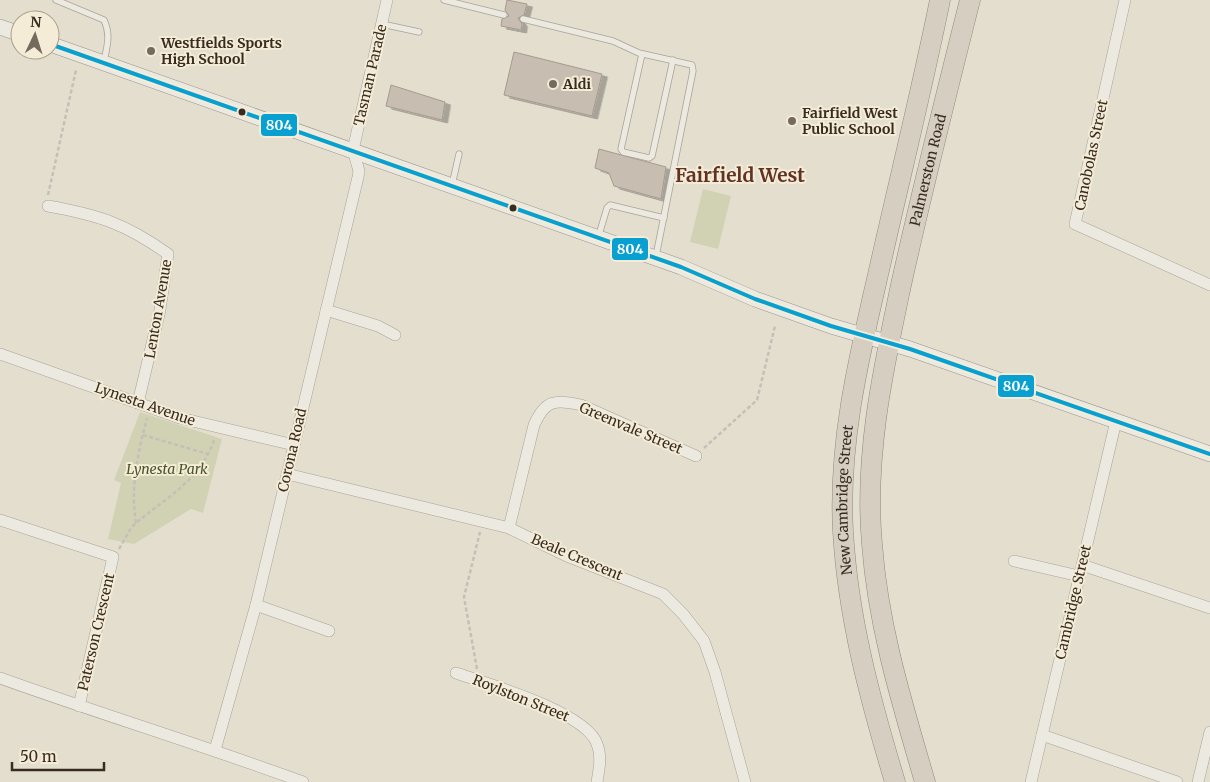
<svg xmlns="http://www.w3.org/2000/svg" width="1210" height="782" viewBox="0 0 1210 782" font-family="Merriweather,serif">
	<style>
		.green { fill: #d1d2b3 }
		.building { fill: #c7bdb0; stroke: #a49a8e; filter: url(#shadow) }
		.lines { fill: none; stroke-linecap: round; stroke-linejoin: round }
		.lane-casing { stroke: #a9a398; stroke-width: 7 }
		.street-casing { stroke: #a9a398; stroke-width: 12 }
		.secondary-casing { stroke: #999388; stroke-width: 16 }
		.highway-casing { stroke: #8f897f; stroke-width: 21 }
		.path { stroke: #c5c0b7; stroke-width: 2.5; stroke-dasharray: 4 2.5; stroke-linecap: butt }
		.lane { stroke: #ece9e0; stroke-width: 5.5 }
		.street { stroke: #ece9e0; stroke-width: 11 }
		.secondary { stroke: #ece9e0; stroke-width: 15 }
		.highway { stroke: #d6cfc1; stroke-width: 20 }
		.bus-1-casing { stroke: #f4ecd7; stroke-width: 8 }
		.bus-1 { stroke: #08a0d0; stroke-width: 4 }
		.poi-dot { fill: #746a5d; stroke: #f4ecd7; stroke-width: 2 }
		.bus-dot { fill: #382c20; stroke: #f4ecd7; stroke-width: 2 }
		.labels { text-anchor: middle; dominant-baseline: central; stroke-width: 4; stroke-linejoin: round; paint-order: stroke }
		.poi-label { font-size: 14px; font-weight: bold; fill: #382c20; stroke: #f4ecd7; text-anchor: start }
		.street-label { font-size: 14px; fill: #382c20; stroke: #f4ecd7 }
		.park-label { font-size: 14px; font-style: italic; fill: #475328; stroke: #f4ecd7 }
		.district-label { font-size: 19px; font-weight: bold; fill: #613223; stroke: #f4ecd7 }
		.line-badge { stroke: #f4ecd7; stroke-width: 2 }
		.badge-label { font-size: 14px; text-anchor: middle; font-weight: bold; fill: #fff }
	</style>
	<defs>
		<filter id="shadow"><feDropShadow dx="5.5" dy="3" stdDeviation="0" flood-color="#0004"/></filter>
	</defs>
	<rect width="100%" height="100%" fill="#e4decf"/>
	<!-- green -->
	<g class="green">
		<polygon points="703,189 731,196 718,249 690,242"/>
		<polygon points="140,412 222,439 203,513 191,509 134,544 108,539 121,483 114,480"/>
	</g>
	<!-- building -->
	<g class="building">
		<polygon points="507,0 527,4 524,15 518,18 522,24 521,30 501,26 502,19 509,16 505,10"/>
		<polygon points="514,52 602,74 592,116 504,95"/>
		<polygon points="391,85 445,102 442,120 386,106"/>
		<polygon points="599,149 666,167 661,199 614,186 609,173 595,168"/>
	</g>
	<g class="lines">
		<!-- lane casing -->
		<g class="lane-casing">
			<g id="lane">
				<path d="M56 0 104 20C111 35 107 46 104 62"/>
				<polyline points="444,0 504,15"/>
				<polyline points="523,19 613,41 639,53 692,65 693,71 656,256"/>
				<polyline points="382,24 419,32"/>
				<polyline points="642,54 621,149 623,152 649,158 652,156 673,60"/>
				<polyline points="452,185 459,154"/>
				<polyline points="598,238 607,208 610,205 664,218"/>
			</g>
		</g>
		<!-- street casing -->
		<g class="street-casing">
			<g id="street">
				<polyline points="1125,0 1075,224 1210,285"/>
				<path d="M48 206C99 215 126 224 168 254L160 310 138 403"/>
				<polyline points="326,310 378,326 395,335"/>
				<polyline points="0,354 180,418 294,445"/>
				<polyline points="287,474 509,528 569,557 663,594 683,614 704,641 715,672 745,782"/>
				<polyline points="0,520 113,557 79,706"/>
				<path d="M509 528 534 425C545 400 555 399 581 405L696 456"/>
				<polyline points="1014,561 1079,576"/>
				<polyline points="1082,565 1210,608"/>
				<polyline points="256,605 329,631"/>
				<path d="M456 673C488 684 586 712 597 744 602 756 599 770 597 782"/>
				<path d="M0 678C100 714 202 745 303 782"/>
				<polyline points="1042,735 1177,782"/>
				<polyline points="215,750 256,605 358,177 359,171 353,150 387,0"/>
				<polyline points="1031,782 1116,421"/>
				<polyline points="1198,782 1210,732"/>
			</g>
		</g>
		<!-- secondary casing -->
		<g class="secondary-casing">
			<g id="secondary">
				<polyline points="0,27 20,34"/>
				<polyline points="50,44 681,267 755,299 831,326 910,349 1210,454"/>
			</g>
		</g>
		<!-- highway casing -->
		<g class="highway-casing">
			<g id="highway">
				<path id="s1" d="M895 782C870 699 848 618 843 531 838 441 860 353 880 266 900 177 922 89 940 0"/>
				<path id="s2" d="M925 782C902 703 878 626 872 544 864 456 883 370 901 285 922 190 946 95 970 0"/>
			</g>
		</g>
		<!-- path -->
		<g class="path">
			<polyline points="48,195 76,70"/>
			<polyline points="143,435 208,454"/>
			<polyline points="704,448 757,400 775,326"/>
			<path d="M136 523C130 487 138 453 147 418"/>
			<path d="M119 549C124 541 129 529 136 523 168 496 200 481 215 438"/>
			<polyline points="477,669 464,597 480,532"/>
		</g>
		<!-- lane -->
		<use href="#lane" class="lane"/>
		<!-- street -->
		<use href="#street" class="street"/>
		<!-- secondary -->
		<use href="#secondary" class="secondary"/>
		<!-- highway -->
		<use href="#highway" class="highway"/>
		<!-- bus-1 casing -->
		<g class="bus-1-casing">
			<polyline id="bus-1" points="50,44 681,267 755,299 831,326 910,349 1210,454"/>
		</g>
		<!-- bus-1 -->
		<use href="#bus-1" class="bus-1"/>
	</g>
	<!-- markers -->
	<g class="poi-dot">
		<circle cx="151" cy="51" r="5"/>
		<circle cx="553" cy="84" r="5"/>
		<circle cx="792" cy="121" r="5"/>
	</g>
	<g class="bus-dot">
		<circle cx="242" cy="112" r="4.5"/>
		<circle cx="513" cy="208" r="4.5"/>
	</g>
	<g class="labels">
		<!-- poi labels -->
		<g class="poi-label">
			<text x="161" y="43">Westfields Sports<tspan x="161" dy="16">High School</tspan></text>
			<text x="563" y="84">Aldi</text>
			<text x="802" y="113">Fairfield West<tspan x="802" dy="16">Public School</tspan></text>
		</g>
		<!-- street labels -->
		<g class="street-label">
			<text transform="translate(370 75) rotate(-77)">Tasman Parade</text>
			<text transform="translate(1091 155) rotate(-78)">Canobolas Street</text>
			<text stroke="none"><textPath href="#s2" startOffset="624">Palmerston Road</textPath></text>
			<text transform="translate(158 309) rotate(-80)">Lenton Avenue</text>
			<text transform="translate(145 404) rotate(19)">Lynesta Avenue</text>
			<text transform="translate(631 428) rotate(23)">Greenvale Street</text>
			<text transform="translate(292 450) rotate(-77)">Corona Road</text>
			<text stroke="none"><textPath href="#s1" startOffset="288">New Cambridge Street</textPath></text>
			<text transform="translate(577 557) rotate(23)">Beale Crescent</text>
			<text transform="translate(1073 602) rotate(-77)">Cambridge Street</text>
			<text transform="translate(96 632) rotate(-77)">Paterson Crescent</text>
			<text transform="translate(521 698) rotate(22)">Roylston Street</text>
		</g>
		<!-- park labels -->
		<g class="park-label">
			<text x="167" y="469">Lynesta Park</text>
		</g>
		<!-- district labels -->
		<g class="district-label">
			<text x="740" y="175">Fairfield West</text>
		</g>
	</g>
	<g class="line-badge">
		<rect x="260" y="113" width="38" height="24" rx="5" fill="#08a0d0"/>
		<rect x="611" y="237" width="38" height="24" rx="5" fill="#08a0d0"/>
		<rect x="997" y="374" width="38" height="24" rx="5" fill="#08a0d0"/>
	</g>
	<g class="badge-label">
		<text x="279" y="130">804</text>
		<text x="630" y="254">804</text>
		<text x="1016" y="391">804</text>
	</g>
	<!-- north arrow -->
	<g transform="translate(35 35) rotate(4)"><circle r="24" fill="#f4ecd7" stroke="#a99f8e"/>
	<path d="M0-4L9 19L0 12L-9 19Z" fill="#746a5d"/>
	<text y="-8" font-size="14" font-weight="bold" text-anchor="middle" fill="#382c20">N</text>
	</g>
	<!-- scale -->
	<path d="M12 762v8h92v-8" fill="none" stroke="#382c20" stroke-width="2.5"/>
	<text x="20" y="762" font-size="15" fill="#382c20" stroke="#f4ecd7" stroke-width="4" paint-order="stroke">50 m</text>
</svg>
